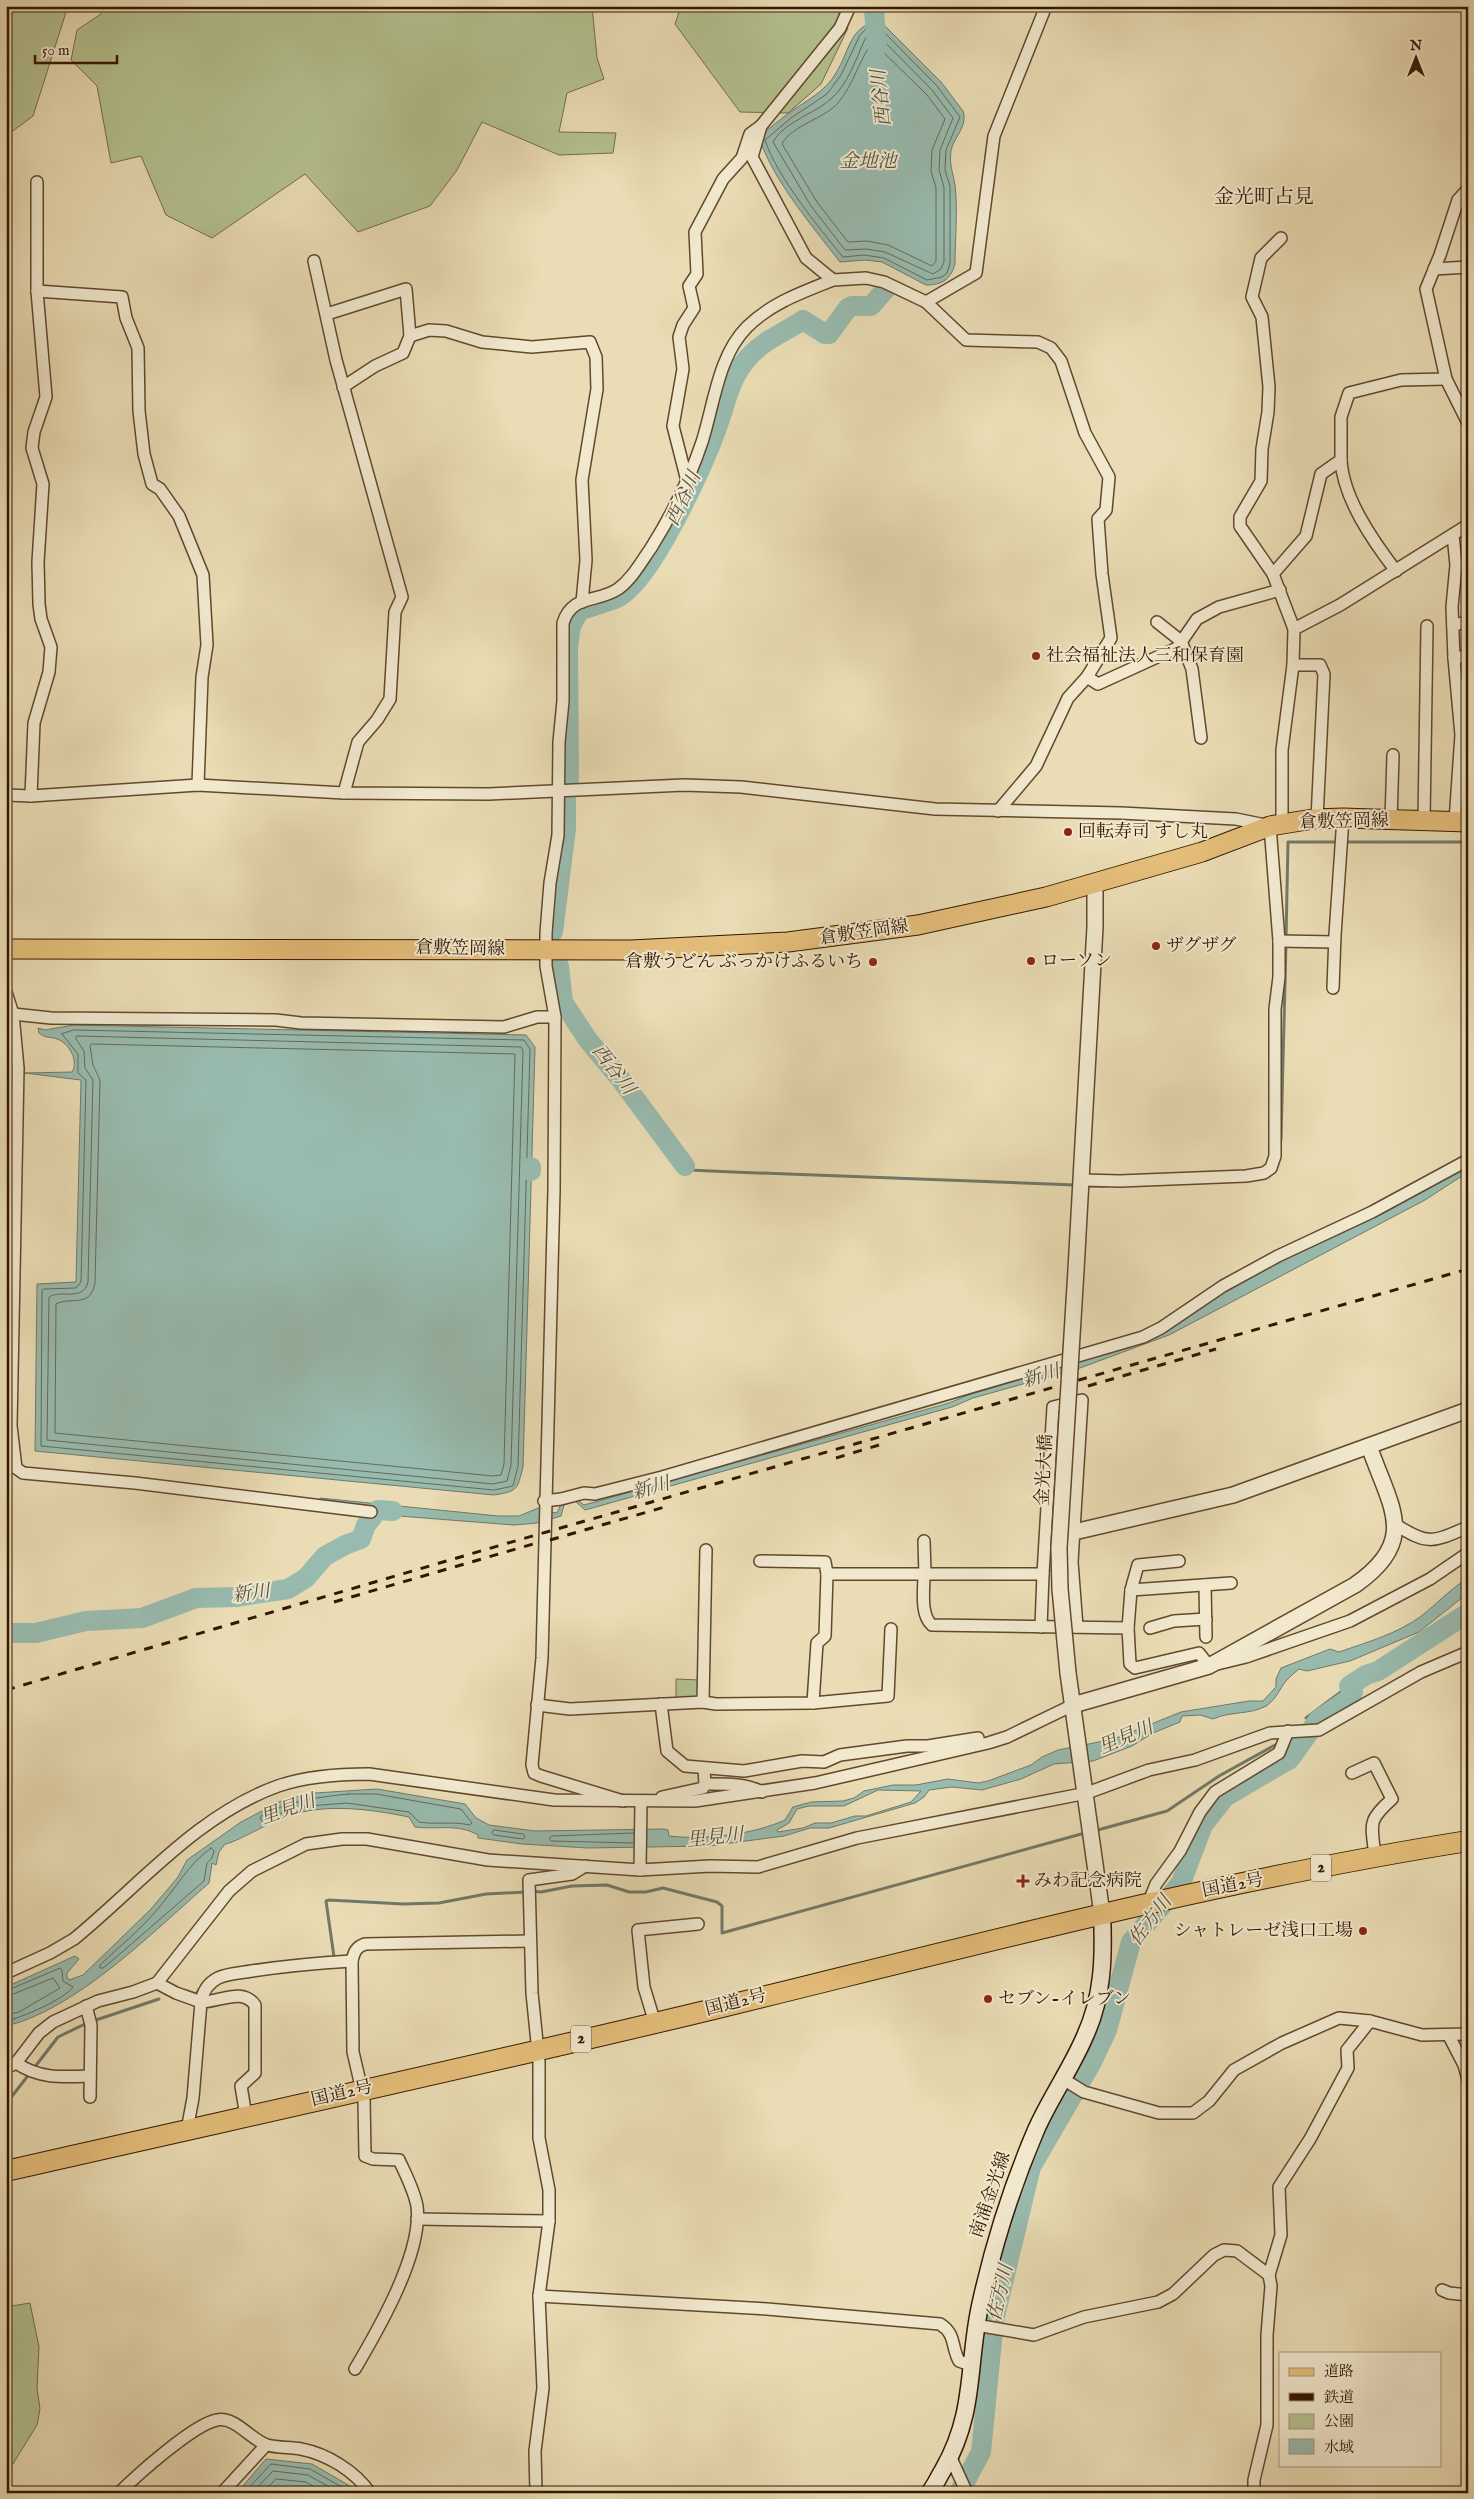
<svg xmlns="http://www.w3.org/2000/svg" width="1474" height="2499" viewBox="0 0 1474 2499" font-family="'IM FELL English','Noto Serif JP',serif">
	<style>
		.green { fill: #b4c18f; stroke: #746c48 }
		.water { fill: #98bbaf; stroke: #707969; fill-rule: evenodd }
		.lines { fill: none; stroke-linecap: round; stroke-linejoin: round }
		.shore { stroke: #666958; stroke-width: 1 }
		.stream { stroke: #707969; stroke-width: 3 }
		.river { stroke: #98bbaf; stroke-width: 20 }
		.minor-casing { stroke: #61482e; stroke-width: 14 }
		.tertiary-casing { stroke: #61482e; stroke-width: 18 }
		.secondary-casing { stroke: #331701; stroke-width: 19 }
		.primary-casing { stroke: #331701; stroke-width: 21 }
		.trunk-casing { stroke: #331701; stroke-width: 22 }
		.minor { stroke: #f1e8ce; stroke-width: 11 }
		.tertiary { stroke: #f1e8ce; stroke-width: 15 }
		.secondary { stroke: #f1e8ce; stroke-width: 16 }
		.primary { stroke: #e5be7a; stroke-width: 19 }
		.trunk { stroke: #e5be7a; stroke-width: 20 }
		.rail { stroke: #331701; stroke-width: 3; stroke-dasharray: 9 9; stroke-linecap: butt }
		.tertiary-bridge-casing { stroke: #61482e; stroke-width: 18; stroke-linecap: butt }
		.tertiary-bridge { stroke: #f1e8ce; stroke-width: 15 }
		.poi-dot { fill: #8f2418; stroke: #f1e8ce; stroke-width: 2 }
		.labels { text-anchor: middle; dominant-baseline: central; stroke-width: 4; stroke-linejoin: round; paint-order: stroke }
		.shield { fill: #f1e8ce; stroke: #6c563e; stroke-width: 1 }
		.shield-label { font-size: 16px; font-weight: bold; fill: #331701 }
		.poi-label { font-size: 18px; fill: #331701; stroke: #f1e8ce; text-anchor: start }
		.street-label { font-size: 18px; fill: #331701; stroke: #f1e8ce }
		.water-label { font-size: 19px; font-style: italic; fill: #56503e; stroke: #f1e8ce }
		.quarter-label { font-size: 20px; fill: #331701; stroke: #f1e8ce }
	</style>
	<rect width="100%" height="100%" fill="#eadcb4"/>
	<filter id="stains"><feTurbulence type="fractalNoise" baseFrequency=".004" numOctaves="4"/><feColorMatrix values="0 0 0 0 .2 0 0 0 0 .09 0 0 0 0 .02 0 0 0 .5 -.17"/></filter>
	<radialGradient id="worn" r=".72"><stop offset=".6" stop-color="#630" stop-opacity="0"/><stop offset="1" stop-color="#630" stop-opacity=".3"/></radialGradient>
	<!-- green -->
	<g class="green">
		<polygon points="6,6 68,6 33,116 6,136"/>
		<polygon points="100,6 592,6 597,58 604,79 567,93 559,132 616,133 613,153 559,155 482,122 457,170 430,206 358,232 305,174 212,238 166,215 141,156 111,163 97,86 71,60 77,30 101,14"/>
		<polygon points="681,6 834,6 848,28 821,84 788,113 740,112 675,24"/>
		<polygon points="676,1679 700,1680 700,1698 676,1698"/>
		<polygon points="30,2303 39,2347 37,2388 40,2409 37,2425 8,2472 6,2484 6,2307"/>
	</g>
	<!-- water -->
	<g class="water">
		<path d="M880 21 941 82 963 111C968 127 954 136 951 151 949 164 953 173 955 185 958 211 955 238 955 264 951 279 942 285 926 285L882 262 865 260 840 262C813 227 772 179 759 137 769 129 779 120 789 113 807 100 825 92 836 73 850 51 849 25 880 21Z"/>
		<path d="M74 1025 526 1035 535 1047 523 1467C517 1490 518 1491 494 1495L35 1451 37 1284 76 1282 81 1080 25 1073 72 1072C79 1061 69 1043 57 1039 50 1036 46 1039 39 1033L38 1028 45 1030Z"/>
		<polygon points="1468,1167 1468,1172 1425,1200 1169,1335 1080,1368 973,1398 952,1407 585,1510 575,1501 564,1505 561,1516 537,1523 514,1525 386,1515 373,1508 320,1502 320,1498 498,1516 519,1516 548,1504 550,1512 557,1513 562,1502 576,1499 584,1505 949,1403 971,1394 1131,1346 1221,1291"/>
		<path d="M1468 1578V1593L1419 1632 1350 1661 1307 1671 1299 1669C1294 1673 1286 1680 1283 1685 1278 1693 1274 1701 1266 1706 1250 1715 1230 1711 1213 1719L1200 1715 1182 1716 1180 1722 1153 1733 1132 1746 1093 1761 1054 1764 1021 1779 982 1790 952 1787 929 1790 924 1797 915 1803 829 1828H810L784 1836 708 1846 588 1848 522 1844 478 1838V1835C457 1823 437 1830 415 1827L409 1817C370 1809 326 1803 287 1816 274 1820 233 1844 225 1844L219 1852 216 1865 212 1863 209 1883C155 1930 76 2010 6 2026V1987L75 1956 79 1959 67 1973V1977L69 1980 83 1975 151 1909 178 1877 187 1860 241 1822 283 1800 315 1793 377 1789 465 1804 476 1818 489 1825 535 1831 663 1829 668 1830 669 1836C704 1840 752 1835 785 1820L793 1807 811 1802 843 1801 854 1798 864 1791 893 1785H916L948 1779 978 1783 988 1781 1031 1765 1042 1757 1058 1750 1114 1739 1181 1712 1249 1701H1263L1276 1687V1679L1281 1668 1330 1649 1339 1652C1368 1642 1396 1634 1420 1617 1437 1604 1450 1589 1468 1578ZM878 1790 921 1791 911 1802 866 1816H855L831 1823H815L803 1828 778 1832 777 1830 789 1823 797 1809 809 1806H844Z"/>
		<polygon points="266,2459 312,2464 362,2493 237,2493"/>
	</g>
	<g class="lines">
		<!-- shore -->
		<g class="shore">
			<path d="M878 26 937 86 960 117 946 150 945 170 950 186V263L947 273 942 277 927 280 884 258 864 255 843 257C819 228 776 175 765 140L791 118 827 94 841 75 860 35 866 29Z"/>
			<path d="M876 33 932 90 953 118 940 150 939 170 944 187V262L941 269 933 274 885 252 866 249 845 250 811 206 773 142C784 122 814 114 831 99 848 84 856 59 865 39L869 34Z"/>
			<path d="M873 42 927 95 945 119 932 150 931 171 936 188V261L932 266 888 245 867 241 848 242 817 202 782 144C792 125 824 119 838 103 854 84 860 57 873 42Z"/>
			<polygon points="74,1030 524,1040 530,1049 518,1466 513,1486 494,1490 41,1446 42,1290 44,1289 76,1288 81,1282 86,1080 78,1073 78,1054 62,1034"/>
			<path d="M77 1036 521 1047 523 1051 511 1465 507 1481 493 1484 47 1440 49 1297C61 1289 83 1302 88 1282L93 1080 85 1068 84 1051 76 1039Z"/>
			<path d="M92 1044 515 1054 504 1464 501 1475 493 1476 55 1433 56 1304C71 1296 90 1309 95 1283L100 1080 93 1065 90 1046Z"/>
			<path d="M349 1794H376L461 1809 472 1823 470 1825C452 1821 437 1825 419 1822L409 1812 347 1803 309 1806 286 1811 263 1821 260 1819 261 1816C288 1801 318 1797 349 1794Z"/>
			<polygon points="494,1830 523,1834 525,1837 523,1839 494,1835 492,1833"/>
			<polyline points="634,1843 551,1841 549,1838 552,1836 634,1833"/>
			<path d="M211 1848 214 1851 212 1858 207 1863 204 1881 114 1959 103 1968H100V1965C119 1947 139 1931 156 1911 175 1890 188 1864 211 1848Z"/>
			<path d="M6 1991 60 1968 62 1970 63 1981 73 1987C65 1999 21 2018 6 2021"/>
			<polyline points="6,1997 53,1978 60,1988 19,2012 6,2015"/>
			<polyline points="244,2493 271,2464 310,2469 352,2493"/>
			<polyline points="252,2493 273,2471 308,2475 340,2493"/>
			<polyline points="262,2493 276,2479 306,2482 324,2493"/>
		</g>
		<!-- stream -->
		<g class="stream">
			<polyline points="1345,842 1468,842"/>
			<polyline points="1286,938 1288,842 1338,842"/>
			<polyline points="1281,1140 1286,944"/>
			<polyline points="685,1166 689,1170 733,1172 1075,1185"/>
			<polyline points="1084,1186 1105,1186"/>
			<polyline points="1306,1718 1349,1686"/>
			<polyline points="1094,1831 1167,1811 1219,1776 1275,1745"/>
			<polyline points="532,1891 541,1892 572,1886 607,1885 629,1892 646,1892 663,1888 717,1902 722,1906 722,1933 1085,1833"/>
			<polyline points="331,1958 334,1957 326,1901 329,1900 403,1904 439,1903 486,1894 526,1892"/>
			<polyline points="184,1990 196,1994 200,1989"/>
			<polyline points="93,2021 159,1999"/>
			<polyline points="34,2068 58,2037 87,2023"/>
			<polyline points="6,2104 30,2073"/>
		</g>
		<!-- river -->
		<g class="river">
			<polyline points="877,47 874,11 878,6"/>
			<path d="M569 779 568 647 571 626 579 611C589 607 612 601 619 597 653 578 703 466 717 428 726 403 730 378 747 359 763 340 784 333 803 320L825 334H829L848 308 852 306H871L886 289"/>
			<polyline points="553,932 566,829 566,795"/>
			<polyline points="559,966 563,1002 588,1040 619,1077 685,1166"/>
			<polyline points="531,1171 531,1167"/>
			<polyline points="6,1633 36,1633 86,1621 142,1618 196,1598 236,1597 288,1589 306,1578 325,1556 345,1545 361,1539 366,1525 378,1510 393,1511"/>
			<polyline points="959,2493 981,2452 994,2320 1031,2167 1092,2062 1107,2030 1131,1942 1181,1883 1203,1825 1225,1797 1290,1759 1318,1720 1350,1698 1353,1692 1349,1686 1366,1675 1378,1671 1468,1613"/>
		</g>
		<!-- minor casing -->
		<g class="minor-casing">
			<g id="minor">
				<polyline points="850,6 840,28 761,126 752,157 806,258 833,280 866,278 884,282 926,302 966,340 1038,342 1051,348 1061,361 1085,433 1109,477 1106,510 1098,519 1102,574 1111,638 1087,677 1068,698 1036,766 998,811"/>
				<polyline points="1468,189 1458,200 1440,255 1426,289 1446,379 1468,423"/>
				<polyline points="1281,238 1261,258 1252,297 1262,317 1269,387 1268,412 1262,449 1261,481 1240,517 1240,526 1273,574 1294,629"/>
				<polyline points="314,261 336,360 402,597 395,612 390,699 377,720 358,742 344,793"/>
				<polyline points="1434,269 1468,267"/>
				<polyline points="37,291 122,297 126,318 138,348 139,411 144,454 152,484 160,489 179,516 203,575 207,645 202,677 198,785"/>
				<polyline points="926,302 976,273 994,136 1046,6"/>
				<polyline points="327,314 406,289 410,336 403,353 375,366 343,387"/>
				<polyline points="410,336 429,330 446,331 482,342 532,347 590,342 596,357 597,389 582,480 586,560 582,602"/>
				<path d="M1341 460C1343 498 1373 541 1396 571"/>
				<polyline points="686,477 673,426 683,369 679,337 683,325 694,308 689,286 697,274 695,232 723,179 742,158 750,134 761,126"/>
				<polyline points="1453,535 1456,565 1452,607 1454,658 1461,735 1455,821"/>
				<polyline points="1273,574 1306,536 1321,474 1341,460 1341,417 1349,393 1401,380 1446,379"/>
				<polyline points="1157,622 1181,641 1192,669 1201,738"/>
				<polyline points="1453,625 1468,622"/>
				<polyline points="1454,658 1468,656"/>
				<polyline points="1293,665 1320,665 1324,674 1317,819"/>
				<polyline points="1087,677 1098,684 1177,648 1197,619 1219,607 1280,590"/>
				<polyline points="6,795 31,796 198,785 344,793 489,794 684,785 741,787 935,809 1121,813 1236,819 1270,826 1279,941 1279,977 1275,1009 1275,1156 1271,1168 1264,1173 1246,1176 1120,1181 1082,1180"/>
				<polyline points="31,796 34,723 49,672 51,647 41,619 39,604 38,562 43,484 32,448 34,432 46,397 37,291 37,182"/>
				<polyline points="1391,820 1393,755"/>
				<polyline points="1424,820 1427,626"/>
				<polyline points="1282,825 1282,750 1293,665 1294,629 1340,605 1468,525"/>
				<polyline points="1279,941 1334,942"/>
				<polyline points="1333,988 1335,935 1343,818"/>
				<polyline points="6,992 13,1014 18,1068 11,1426 16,1468 23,1473 135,1483 371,1512"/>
				<polyline points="13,1014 51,1018 276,1020 301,1023 504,1027 537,1017 555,1017"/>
				<polyline points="544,1501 561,1499 584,1493 595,1494 662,1477 1143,1337 1161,1328 1223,1286 1278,1256 1372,1212 1468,1160"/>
				<path d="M1395 1524C1428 1546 1433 1542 1468 1527"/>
				<polyline points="924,1541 925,1574"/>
				<polyline points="760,1561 825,1562 827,1574"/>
				<polyline points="924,1574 1043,1574 1041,1627"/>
				<polyline points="1043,1574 1053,1407 1082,1400 1072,1562 1077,1627"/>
				<polyline points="1205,1585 1206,1637"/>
				<polyline points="1131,1590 1231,1583"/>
				<polyline points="1128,1628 1131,1590 1138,1565 1179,1561"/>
				<polyline points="1150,1628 1174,1621 1206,1619"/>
				<polyline points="703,1702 706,1550"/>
				<polyline points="813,1703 888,1696 891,1629"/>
				<polyline points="661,1704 667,1751 685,1766 744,1771 802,1761 824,1762 840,1755 907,1746 928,1746 978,1738"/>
				<path d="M537 1705 570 1709 703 1702 716 1704 813 1703 817 1643 825 1636 827 1574H924C924 1590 920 1615 932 1625L1128 1628 1130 1664 1135 1668 1199 1653 1209 1666 1246 1657 1350 1621 1430 1579 1468 1553"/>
				<path d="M1352 1773 1374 1763 1392 1799C1366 1822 1372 1824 1375 1857"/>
				<path d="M705 1784C725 1784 745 1783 762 1792"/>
				<polyline points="662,1797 703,1788 705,1784 704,1769"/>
				<path d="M623 1801 541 1776 534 1773 532 1765 542 1658 554 1190 555 1017 546 966V933L550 883 558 835 559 742 563 701V623C572 594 597 603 618 589 632 579 641 562 651 548 671 516 690 478 702 442 714 405 718 356 747 327 771 303 803 292 833 280"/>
				<polyline points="640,1870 641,1801"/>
				<polyline points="1148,1904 1156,1884 1180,1851 1200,1812 1215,1792 1279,1753 1288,1731"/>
				<path d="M6 1973 50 1953 74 1939C139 1886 197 1815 278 1786 307 1776 338 1774 369 1774L554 1800 695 1801 815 1783 988 1743 1007 1737 1073 1705"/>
				<path d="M157 1983 176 1993 201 2002C203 1991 208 1983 218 1978 228 1973 241 1973 252 1971 285 1966 318 1963 352 1961"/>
				<polyline points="86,2006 91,2025 90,2097"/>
				<polyline points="655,2023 644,1987 638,1930 698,1924"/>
				<polyline points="1449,2036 1464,2065 1468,2080"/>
				<path d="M16 2063C40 2079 62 2077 90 2076"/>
				<polyline points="6,2068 16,2063 39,2033 53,2022 98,2001 133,1992 157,1983 229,1891 252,1871 306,1844 342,1839 367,1839 488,1860 640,1870 710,1866 758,1867 857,1838 1087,1793 1149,1770 1195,1760 1270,1733 1319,1730 1421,1672 1468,1652"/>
				<polyline points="1063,2079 1084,2092 1159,2113 1193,2113 1209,2101 1234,2070 1282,2043 1339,2018 1370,2021 1422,2035 1468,2034"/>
				<path d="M187 2130 193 2098 201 2002C220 2002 242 1987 255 2005V2073L241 2086 246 2116"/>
				<polyline points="417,2219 549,2221"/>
				<polyline points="1442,2290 1449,2293 1468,2295"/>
				<path d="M539 2296 767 2309 940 2324C956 2334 951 2346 959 2361L973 2366"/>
				<polyline points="976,2325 1034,2335 1084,2317 1158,2302 1173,2294 1214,2255 1224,2250 1237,2251 1269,2275"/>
				<path d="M355 2369C378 2330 423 2253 417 2206 414 2190 406 2175 399 2160L373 2159 365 2156 364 2099 353 2052 352 1961C354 1952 356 1947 365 1944L530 1941"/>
				<polyline points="950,2456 967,2493"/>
				<path d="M119 2493C137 2475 194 2424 217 2420 235 2416 251 2440 267 2445 278 2448 290 2447 301 2449 327 2454 355 2471 370 2493"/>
				<polyline points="222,2493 266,2445"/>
				<polyline points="536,2493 535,2451 543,2388 539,2296 549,2221 549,2190 539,2138 539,2062 532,1993 529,1880 572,1874 585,1866"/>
				<polyline points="1254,2493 1254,2480 1267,2425 1267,2335 1271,2286 1269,2275 1281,2235 1279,2187 1310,2139 1348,2068 1347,2050 1370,2021"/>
			</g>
		</g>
		<!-- tertiary casing -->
		<g class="tertiary-casing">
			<g id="tertiary">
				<polyline points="1076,1270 1095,927 1095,884"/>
				<polyline points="1074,1532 1233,1495 1468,1410"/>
				<polyline points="1068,1673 1102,1914"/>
				<path d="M1073 1705 1209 1666 1355 1585C1420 1540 1390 1507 1369 1446"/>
			</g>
		</g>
		<!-- secondary casing -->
		<g class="secondary-casing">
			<path id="secondary" d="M929 2493C935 2486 938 2478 943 2470 976 2412 967 2367 980 2306 993 2246 1012 2186 1036 2130 1050 2098 1071 2069 1085 2036 1103 1997 1104 1957 1102 1914"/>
		</g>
		<!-- primary casing -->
		<g class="primary-casing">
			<polyline id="primary" points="6,949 631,950 788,942 918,925 1046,897 1202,852 1270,826 1313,819 1343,818 1468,822"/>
		</g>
		<!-- trunk casing -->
		<g class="trunk-casing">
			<path id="trunk" d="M6 2171C243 2117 482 2065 718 2008 967 1947 1215 1881 1468 1841"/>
		</g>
		<!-- minor -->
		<use href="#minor" class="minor"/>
		<!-- tertiary -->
		<use href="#tertiary" class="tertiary"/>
		<!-- secondary -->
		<use href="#secondary" class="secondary"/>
		<!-- primary -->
		<use href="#primary" class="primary"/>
		<!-- trunk -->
		<use href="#trunk" class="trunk"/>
		<!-- rail -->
		<g class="rail">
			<polyline points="1088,1386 1216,1349"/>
			<polyline points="836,1458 879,1445"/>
			<polyline points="550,1540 668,1506"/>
			<polyline points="334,1602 533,1544"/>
			<polyline points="6,1690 508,1543 1468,1269"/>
		</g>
		<!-- tertiary-bridge casing -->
		<g class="tertiary-bridge-casing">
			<polyline id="tertiary-bridge" points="1068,1673 1060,1589 1059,1548 1076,1270"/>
		</g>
		<!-- tertiary-bridge -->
		<use href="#tertiary-bridge" class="tertiary-bridge"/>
	</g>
	<!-- markers -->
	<g class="poi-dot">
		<circle cx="1036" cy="656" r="5"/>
		<circle cx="1068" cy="832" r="5"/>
		<circle cx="1156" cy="946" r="5"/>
		<circle cx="1031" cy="961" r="5"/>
		<circle cx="873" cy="962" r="5"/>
		<path d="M1020.5 1873.5h5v5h5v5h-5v5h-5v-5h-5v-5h5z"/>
		<circle cx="1363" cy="1931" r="5"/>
		<circle cx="988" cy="1999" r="5"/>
	</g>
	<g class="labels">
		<!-- shield labels -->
		<g class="shield">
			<rect x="1311" y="1854.5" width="20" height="27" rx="4"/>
			<rect x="571" y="2025.5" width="20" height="27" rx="4"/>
		</g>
		<g class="shield-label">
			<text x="1321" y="1868">2</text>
			<text x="581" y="2039">2</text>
		</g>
		<!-- poi labels -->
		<g class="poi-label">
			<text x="1046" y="656">社会福祉法人三和保育園</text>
			<text x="1078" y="832">回転寿司 すし丸</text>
			<text x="1166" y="946">ザグザグ</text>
			<text x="1041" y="961">ローソン</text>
			<text x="863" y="962" text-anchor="end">倉敷うどん ぶっかけふるいち</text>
			<text x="1034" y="1881">みわ記念病院</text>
			<text x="1353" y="1931" text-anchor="end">シャトレーゼ浅口工場</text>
			<text x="998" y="1999">セブン-イレブン</text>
		</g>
		<!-- street labels -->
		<g class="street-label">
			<text transform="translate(1344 822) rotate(-1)">倉敷笠岡線</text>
			<text transform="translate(864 933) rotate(-8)">倉敷笠岡線</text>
			<text transform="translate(460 949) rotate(1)">倉敷笠岡線</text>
			<text transform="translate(1045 1470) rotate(-87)">金光大橋</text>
			<text transform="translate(1233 1886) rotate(-11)">国道2号</text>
			<text transform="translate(736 2003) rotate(-14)">国道2号</text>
			<text transform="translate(342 2094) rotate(-13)">国道2号</text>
			<text transform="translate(991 2195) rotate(-71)">南浦金光線</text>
		</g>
		<!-- water labels -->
		<g class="water-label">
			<text transform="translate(882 98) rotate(-96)">西谷川</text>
			<text x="868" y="162">金地池</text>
			<text transform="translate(684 499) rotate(-65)">西谷川</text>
			<text transform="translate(613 1070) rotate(53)">西谷川</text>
			<text transform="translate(1041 1377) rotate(-17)">新川</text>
			<text transform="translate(651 1489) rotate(-16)">新川</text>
			<text transform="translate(251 1594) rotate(-7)">新川</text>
			<text transform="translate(1126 1738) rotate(-23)">里見川</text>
			<text transform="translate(288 1810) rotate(-19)">里見川</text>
			<text transform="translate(715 1838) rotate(-6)">里見川</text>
			<text transform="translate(1151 1921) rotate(-53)">佐方川</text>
			<text transform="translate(1001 2293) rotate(-77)">佐方川</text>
		</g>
		<!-- quarter labels -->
		<g class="quarter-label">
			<text x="1264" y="197">金光町占見</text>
		</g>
	</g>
	<!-- margin -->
	<rect width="1474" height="2499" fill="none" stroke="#eadcb4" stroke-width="25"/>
	<rect x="8" y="8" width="1459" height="2484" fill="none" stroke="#331701" stroke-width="2.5"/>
	<rect x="12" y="12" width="1449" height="2474" fill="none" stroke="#331701"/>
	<!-- legend -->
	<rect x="1279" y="2352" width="162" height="115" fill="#f1e8ce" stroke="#a5947c"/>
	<rect x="1289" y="2368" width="25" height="8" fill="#e5be7a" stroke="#a5947c"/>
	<text x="1324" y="2376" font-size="15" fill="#331701">道路</text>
	<rect x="1289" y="2393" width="25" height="8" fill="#331701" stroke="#a5947c"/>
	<text x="1324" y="2402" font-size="15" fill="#331701">鉄道</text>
	<rect x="1289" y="2414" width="25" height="15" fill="#b4c18f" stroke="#a5947c"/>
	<text x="1324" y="2426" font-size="15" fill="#331701">公園</text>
	<rect x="1289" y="2439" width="25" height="15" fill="#98bbaf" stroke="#a5947c"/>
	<text x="1324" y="2452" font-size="15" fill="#331701">水域</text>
	<!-- north arrow -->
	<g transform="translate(1416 58)" stroke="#f1e8ce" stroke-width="4" paint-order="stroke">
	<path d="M0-4L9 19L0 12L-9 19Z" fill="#331701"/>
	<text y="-8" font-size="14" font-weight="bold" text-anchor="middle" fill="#331701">N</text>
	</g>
	<!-- scale -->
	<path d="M35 55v8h82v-8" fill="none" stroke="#331701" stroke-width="2.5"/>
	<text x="42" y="55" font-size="15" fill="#331701" stroke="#f1e8ce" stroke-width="4" paint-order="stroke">50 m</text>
	<rect width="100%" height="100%" filter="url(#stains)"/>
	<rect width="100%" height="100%" fill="url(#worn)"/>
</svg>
